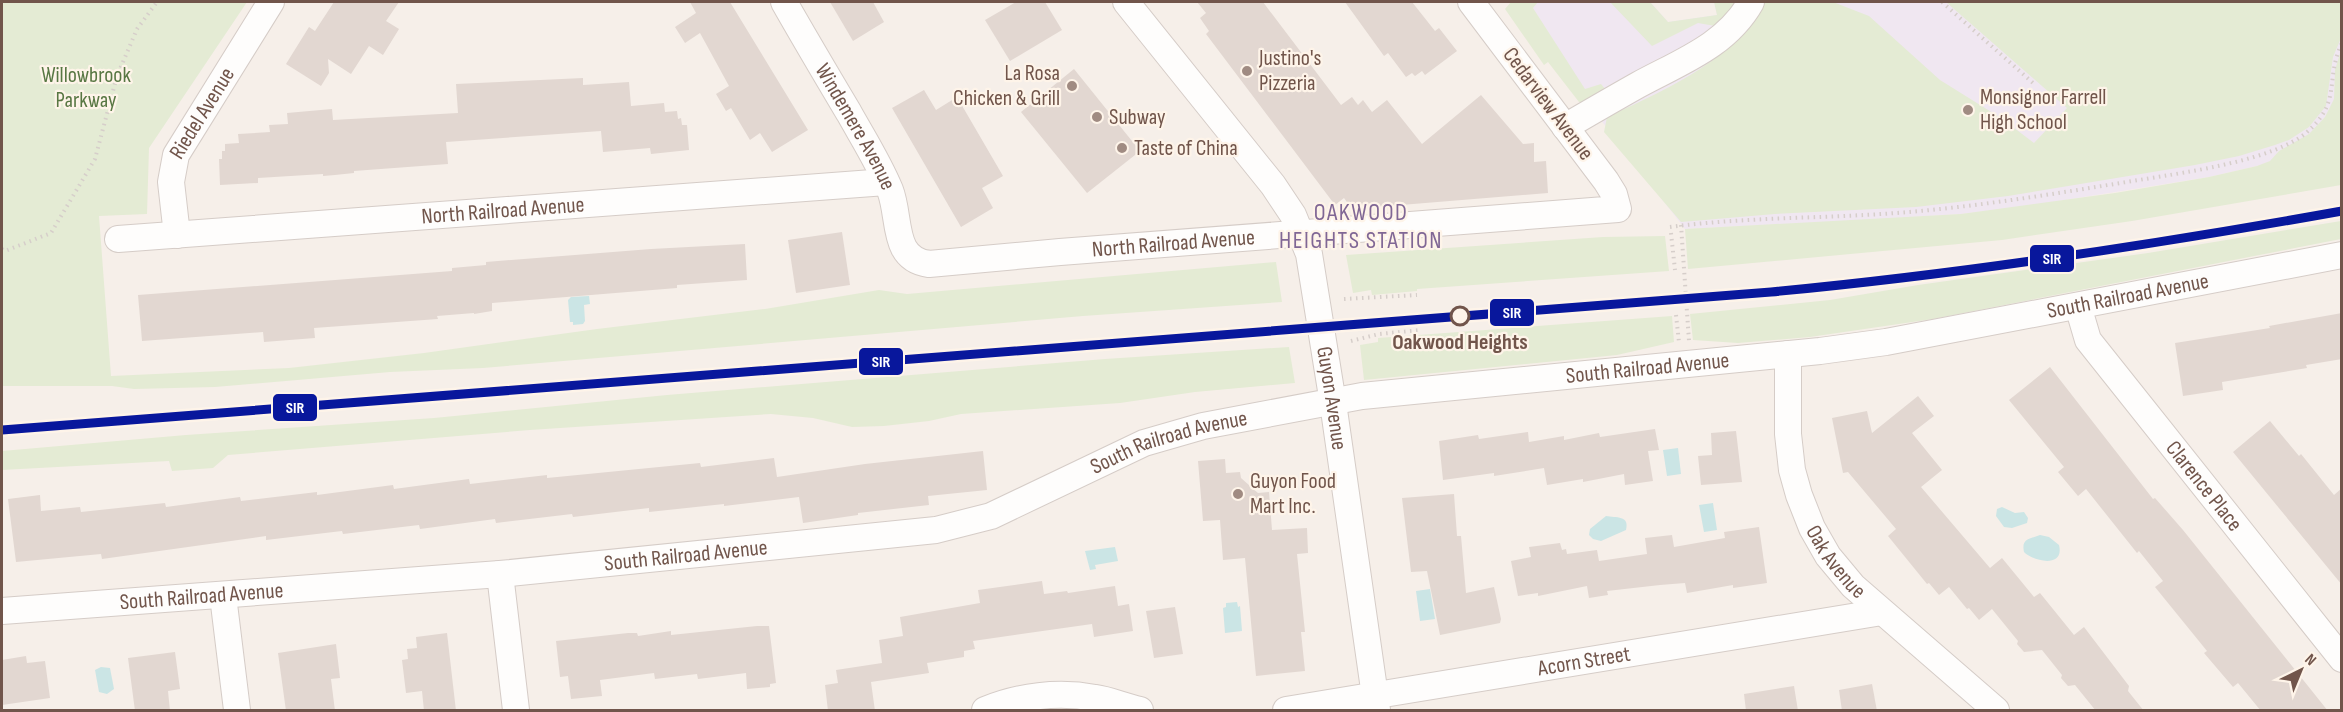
<svg xmlns="http://www.w3.org/2000/svg" width="2343" height="712" viewBox="0 0 2343 712" font-family="'Sofia Sans Condensed',sans-serif">
	<style>
		.education { fill: #f0e7f1 }
		.green { fill: #e4ebd4 }
		.water { fill: #cbe5e5 }
		.building { fill: #e2d7d1 }
		.lines { fill: none; stroke-linecap: round; stroke-linejoin: round }
		.minor-casing { stroke: #d5ccc7; stroke-width: 28 }
		.path { stroke: #d6ceca; stroke-width: 4; stroke-dasharray: 1.5 4.5; stroke-linecap: butt }
		.minor { stroke: #fefdfc; stroke-width: 26 }
		.metro-1-casing { stroke: #fef4e9; stroke-width: 14 }
		.metro-1 { stroke: #08179c; stroke-width: 9 }
		.poi-dot { fill: #a08b82; stroke: #fef4e9; stroke-width: 2 }
		.stop-dot { fill: #fef4e9; stroke: #71554b; stroke-width: 3 }
		.labels { text-anchor: middle; dominant-baseline: central; stroke-width: 4.5; stroke-linejoin: round; paint-order: stroke }
		.poi-label { font-size: 22px; fill: #71554b; stroke: #fef4e9; text-anchor: start }
		.park-label { font-size: 22px; fill: #587743; stroke: #fef4e9 }
		.street-label { font-size: 22px; fill: #71554b; stroke: #fef4e9 }
		.stop-label { font-size: 22px; font-weight: bold; fill: #71554b; stroke: #fef4e9 }
		.neighbourhood-label { font-size: 24px; letter-spacing: 1.5px; fill: #806795; stroke: #fef4e9 }
		.line-badge { stroke: #fef4e9; stroke-width: 2 }
		.badge-label { font-size: 16px; text-anchor: middle; font-weight: bold; fill: #fff }
	</style>
	<rect width="100%" height="100%" fill="#f6efe9"/>
	<!-- education -->
	<polygon class="education" points="1513,2 1650,2 1668,22 1717,15 1714,2 2341,2 2341,149 2304,155 2209,177 2028,206 1961,214 1868,220 1685,229 1583,97"/>
	<!-- green -->
	<g class="green">
		<polygon points="2,2 247,2 149,148 147,214 99,216 111,376 289,368 424,353 597,329 765,309 879,290 907,294 1276,262 1282,302 1083,316 483,368 390,372 215,387 134,389 112,386 2,386"/>
		<polygon points="1511,2 1538,2 1533,8 1585,89 1601,84 1606,90 1584,102 1579,102 1548,62 1544,65 1505,9"/>
		<polygon points="1610,2 1650,2 1668,22 1717,15 1714,2 1737,2 1715,26 1698,23 1652,46"/>
		<path d="M1764 2H1833L1869 16 1940 80 2001 118 2034 143 2067 108 1946 2H2341V38L2333 57 2326 106 2309 127 2289 140 2275 145 2239 156 2195 165 2008 196 1916 207 1775 214 1681 222 1604 132 1607 117C1661 92 1738 59 1764 2Z"/>
		<polygon points="2341,50 2341,185 2132,221 2002,240 1688,269 1685,229 1961,214 2115,193 2209,177 2257,166 2270,161 2279,151 2309,134 2325,117 2334,99 2335,70"/>
		<polygon points="2341,221 2341,239 1933,319 1810,337 1738,343 1693,340 1690,314 1830,300 1918,285 2148,253"/>
		<polygon points="1665,236 1669,271 1417,289 1417,291 1372,295 1371,290 1353,293 1346,255 1603,237"/>
		<polygon points="1672,316 1674,342 1617,355 1364,380 1360,345 1378,342 1378,338"/>
		<polygon points="1289,347 1295,383 1195,392 1120,403 961,414 929,421 884,426 852,427 813,418 771,414 530,430 228,455 213,468 172,471 169,461 2,470 2,451 186,435 434,418 667,395 1105,359"/>
	</g>
	<!-- water -->
	<g class="water">
		<polygon points="589,296 590,304 584,305 585,321 583,324 573,325 573,322 570,322 568,300 571,297"/>
		<polygon points="1678,448 1681,474 1667,476 1663,450"/>
		<polygon points="1713,503 1717,530 1704,532 1699,505"/>
		<polygon points="2002,507 2015,513 2024,512 2028,518 2027,523 2012,528 2004,527 1996,516 1997,509"/>
		<path d="M1606 516C1616 518 1630 515 1626 530L1601 541 1593 539 1589 535 1590 529Z"/>
		<path d="M2040 535 2049 537 2059 545C2065 569 2032 561 2024 552 2021 538 2030 539 2040 535Z"/>
		<polygon points="1115,547 1118,561 1095,565 1096,569 1090,570 1085,551"/>
		<polygon points="1430,589 1435,619 1420,621 1416,591"/>
		<polygon points="1237,602 1238,607 1240,606 1242,631 1225,633 1223,608 1226,607 1226,603"/>
		<polygon points="101,667 110,668 114,689 107,694 99,692 95,670"/>
	</g>
	<!-- building -->
	<g class="building">
		<polygon points="334,2 399,2 386,21 399,29 383,55 369,46 351,74 328,59 329,73 321,86 286,64 309,27 315,31"/>
		<polygon points="690,2 730,2 808,130 772,152 760,133 750,140 731,108 726,111 716,94 729,86 700,33 685,43 675,27 696,13"/>
		<polygon points="830,2 873,2 884,22 853,41"/>
		<polygon points="1016,2 1045,2 1062,30 1010,61 985,20"/>
		<polygon points="1197,2 1263,2 1341,105 1352,97 1358,105 1363,100 1372,112 1387,100 1422,144 1481,95 1523,144 1534,143 1534,162 1546,161 1548,193 1352,209 1344,198 1335,205 1206,34 1209,31 1200,18 1206,13"/>
		<polygon points="1345,2 1412,2 1435,31 1439,28 1457,51 1425,75 1422,71 1415,76 1412,73 1406,77 1388,53 1384,56"/>
		<polygon points="1074,69 1140,151 1087,193 1021,112"/>
		<polygon points="583,78 583,85 629,82 631,106 664,103 665,112 677,111 678,119 681,118 682,125 687,125 689,150 651,154 650,148 603,152 601,131 446,142 448,164 354,171 354,173 335,175 323,176 323,174 258,178 258,183 220,185 219,159 222,159 222,151 225,151 225,144 239,143 238,134 270,132 269,125 288,124 287,113 332,109 333,120 458,113 456,84"/>
		<polygon points="924,90 936,110 957,97 1003,176 982,188 993,208 961,227 892,108"/>
		<polygon points="842,232 850,285 796,293 788,240"/>
		<polygon points="745,244 747,280 677,285 677,288 492,303 492,311 474,314 474,313 437,316 438,319 314,328 315,338 264,342 263,332 142,341 138,295 452,271 452,268 486,265 486,262 651,249"/>
		<polygon points="2342,313 2342,359 2306,365 2307,368 2222,382 2223,390 2183,396 2175,343 2270,328 2269,326"/>
		<polygon points="2050,367 2153,499 2155,498 2183,530 2328,711 2261,711 2238,683 2233,687 2204,653 2207,651 2155,587 2163,581 2139,551 2137,553 2086,489 2078,496 2058,472 2064,467 2009,400"/>
		<polygon points="1918,396 1934,416 1912,433 1942,470 1921,487 1990,568 2002,558 2034,597 2040,593 2074,635 2084,627 2129,686 2128,691 2144,711 2096,711 2075,685 2068,686 2061,678 2062,675 2042,650 2024,652 2017,644 2018,641 1992,609 1979,620 1969,608 1967,609 1949,587 1939,595 1929,583 1927,584 1888,536 1896,529 1848,472 1843,473 1832,418 1867,411 1872,433"/>
		<polygon points="2270,421 2299,456 2301,454 2334,495 2342,488 2342,585 2233,452"/>
		<polygon points="1655,429 1659,450 1648,451 1653,481 1625,485 1624,474 1583,482 1583,479 1547,485 1544,468 1494,476 1494,473 1443,480 1439,441 1478,435 1479,439 1528,432 1529,442 1564,436 1564,440 1599,433 1600,437"/>
		<polygon points="1736,431 1742,482 1701,485 1698,456 1712,455 1711,433"/>
		<polygon points="983,451 987,490 928,496 929,505 858,513 858,515 803,523 799,497 724,506 724,504 649,512 649,508 573,517 572,514 496,523 495,519 420,529 419,525 343,534 342,531 266,540 266,536 102,559 101,554 16,562 8,499 40,495 41,511 80,507 81,512 165,503 166,507 240,497 241,501 317,492 317,495 393,485 394,489 469,479 470,484 547,475 547,478 700,463 701,467 774,458 777,477 865,464"/>
		<polygon points="1225,459 1226,473 1240,472 1241,478 1258,493 1269,492 1272,530 1307,528 1308,553 1297,554 1305,632 1301,632 1305,671 1256,676 1245,558 1223,560 1220,520 1203,521 1198,461"/>
		<polygon points="1454,494 1457,536 1461,536 1466,593 1494,587 1501,619 1500,623 1440,635 1427,571 1411,572 1402,498"/>
		<polygon points="1759,527 1767,583 1733,588 1733,585 1687,593 1685,583 1660,585 1607,591 1608,595 1589,598 1587,586 1538,596 1538,593 1518,596 1511,561 1531,557 1529,547 1560,543 1562,550 1566,549 1567,554 1597,550 1599,561 1647,554 1645,538 1672,535 1674,547 1725,538 1724,532"/>
		<polygon points="1042,581 1044,594 1067,591 1068,593 1115,586 1118,606 1129,604 1133,631 1094,637 1092,624 973,641 975,649 964,651 964,657 927,663 929,673 871,682 875,711 828,711 825,685 838,683 836,670 882,663 879,640 903,636 900,617 980,603 978,590"/>
		<polygon points="1175,607 1183,654 1154,658 1146,611"/>
		<polygon points="757,626 769,626 776,683 770,684 770,687 747,689 746,673 698,679 697,674 655,679 654,673 600,680 602,696 571,699 568,676 560,677 556,641 628,633 637,633 638,636 671,631 671,635"/>
		<polygon points="447,633 456,711 424,711 422,691 406,693 402,660 408,659 407,649 417,648 416,637"/>
		<polygon points="336,644 340,678 331,679 335,711 286,711 278,653"/>
		<polygon points="175,652 180,689 168,691 170,711 135,711 128,658"/>
		<polygon points="26,656 27,663 45,661 50,698 2,705 2,660"/>
		<polygon points="1872,684 1877,711 1842,711 1839,690"/>
		<polygon points="1794,686 1798,711 1746,711 1744,694"/>
	</g>
	<g class="lines">
		<!-- minor casing -->
		<g class="minor-casing">
			<g id="minor">
				<path id="s1" d="M784 2C805 39 827 76 849 113 863 138 879 163 890 190 901 218 891 259 929 264L1060 252 1618 209 1614 194 1606 181 1471 2"/>
				<path id="s2" d="M1126 2 1273 185 1293 215 1309 254 1333 403 1377 710"/>
				<path d="M1565 127C1589 113 1613 99 1638 85 1680 62 1726 46 1751 2"/>
				<path id="s3" d="M177 235 171 182 176 155 271 2"/>
				<path id="s4" d="M118 239 886 182"/>
				<path id="s5" d="M2078 306 2088 340 2342 659"/>
				<path id="s6" d="M1788 354V434L1792 470 1799 495 1812 528 1828 556 1853 586 1996 710"/>
				<polyline points="500,574 516,710"/>
				<polyline points="223,596 237,710"/>
				<path id="s7" d="M2 611 500 574 936 530 991 516 1144 443 1203 426 1362 396 1820 351 1886 342 2342 255"/>
				<path d="M985 710C1019 696 1058 691 1095 698 1110 700 1125 707 1140 710"/>
				<path id="s8" d="M1286 710 1882 612"/>
			</g>
		</g>
		<!-- path -->
		<g class="path">
			<polyline points="1942,2 2033,83"/>
			<polyline points="1681,225 1689,341"/>
			<path d="M1670 227C1753 216 1837 219 1920 211 1995 204 2071 191 2145 179 2188 172 2273 160 2306 133 2343 101 2324 81 2342 43"/>
			<polyline points="1671,233 1675,270"/>
			<polyline points="2,249 5,251 51,233 95,159 117,76 137,29 157,2"/>
			<polyline points="1344,299 1417,295"/>
			<polyline points="1676,315 1679,342"/>
			<polyline points="1351,341 1379,334 1421,330"/>
		</g>
		<!-- minor -->
		<use href="#minor" class="minor"/>
		<!-- metro-1 casing -->
		<g class="metro-1-casing">
			<path id="metro-1" d="M2 430 1771 292C1962 274 2152 245 2342 211"/>
		</g>
		<!-- metro-1 -->
		<use href="#metro-1" class="metro-1"/>
	</g>
	<!-- markers -->
	<g class="poi-dot">
		<circle cx="1247" cy="71" r="6"/>
		<circle cx="1072" cy="86" r="6"/>
		<circle cx="1968" cy="110" r="6"/>
		<circle cx="1097" cy="117" r="6"/>
		<circle cx="1122" cy="148" r="6"/>
		<circle cx="1238" cy="494" r="6"/>
	</g>
	<circle class="stop-dot" cx="1460" cy="316" r="9"/>
	<g class="labels">
		<!-- poi labels -->
		<g class="poi-label">
			<text x="1259" y="58">Justino's<tspan x="1259" dy="25">Pizzeria</tspan></text>
			<text x="1060" y="73" text-anchor="end">La Rosa<tspan x="1060" dy="25">Chicken &amp; Grill</tspan></text>
			<text x="1980" y="97">Monsignor Farrell<tspan x="1980" dy="25">High School</tspan></text>
			<text x="1109" y="117">Subway</text>
			<text x="1134" y="148">Taste of China</text>
			<text x="1250" y="481">Guyon Food<tspan x="1250" dy="25">Mart Inc.</tspan></text>
		</g>
		<!-- park labels -->
		<g class="park-label">
			<text x="86" y="75">Willowbrook<tspan x="86" dy="25">Parkway</tspan></text>
		</g>
		<!-- street labels -->
		<g class="street-label">
			<text transform="translate(1548 104) rotate(53)">Cedarview Avenue</text>
			<text stroke="none"><textPath href="#s3" startOffset="130">Riedel Avenue</textPath></text>
			<text stroke="none"><textPath href="#s1" startOffset="144">Windemere Avenue</textPath></text>
			<text stroke="none"><textPath href="#s4" startOffset="386">North Railroad Avenue</textPath></text>
			<text stroke="none"><textPath href="#s1" startOffset="552">North Railroad Avenue</textPath></text>
			<text stroke="none"><textPath href="#s7" startOffset="2160">South Railroad Avenue</textPath></text>
			<text stroke="none"><textPath href="#s7" startOffset="1674">South Railroad Avenue</textPath></text>
			<text stroke="none"><textPath href="#s2" startOffset="459">Guyon Avenue</textPath></text>
			<text stroke="none"><textPath href="#s7" startOffset="1188">South Railroad Avenue</textPath></text>
			<text stroke="none"><textPath href="#s5" startOffset="222">Clarence Place</textPath></text>
			<text stroke="none"><textPath href="#s7" startOffset="686">South Railroad Avenue</textPath></text>
			<text stroke="none"><textPath href="#s6" startOffset="219">Oak Avenue</textPath></text>
			<text stroke="none"><textPath href="#s7" startOffset="200">South Railroad Avenue</textPath></text>
			<text stroke="none"><textPath href="#s8" startOffset="302">Acorn Street</textPath></text>
		</g>
		<!-- stop labels -->
		<g class="stop-label">
			<text x="1460" y="342">Oakwood Heights</text>
		</g>
		<!-- neighbourhood labels -->
		<g class="neighbourhood-label">
			<text x="1361" y="212">OAKWOOD<tspan x="1361" dy="28">HEIGHTS STATION</tspan></text>
		</g>
	</g>
	<g class="line-badge">
		<rect x="2029" y="244" width="46" height="29" rx="6" fill="#08179c"/>
		<rect x="1489" y="298" width="46" height="29" rx="6" fill="#08179c"/>
		<rect x="858" y="347" width="46" height="29" rx="6" fill="#08179c"/>
		<rect x="272" y="393" width="46" height="29" rx="6" fill="#08179c"/>
	</g>
	<g class="badge-label">
		<text x="2052" y="264">SIR</text>
		<text x="1512" y="318">SIR</text>
		<text x="881" y="367">SIR</text>
		<text x="295" y="413">SIR</text>
	</g>
	<!-- border -->
	<rect width="2343" height="712" fill="none" stroke="#71554b" stroke-width="6"/>
	<!-- north arrow -->
	<g transform="translate(2301 670) rotate(43)" stroke="#fef4e9" stroke-width="4.5" paint-order="stroke">
	<path d="M0-4.5L10 22L0 15L-10 22Z" fill="#71554b"/>
	<text y="-9" font-size="16" font-weight="bold" text-anchor="middle" fill="#71554b">N</text>
	</g>
</svg>
